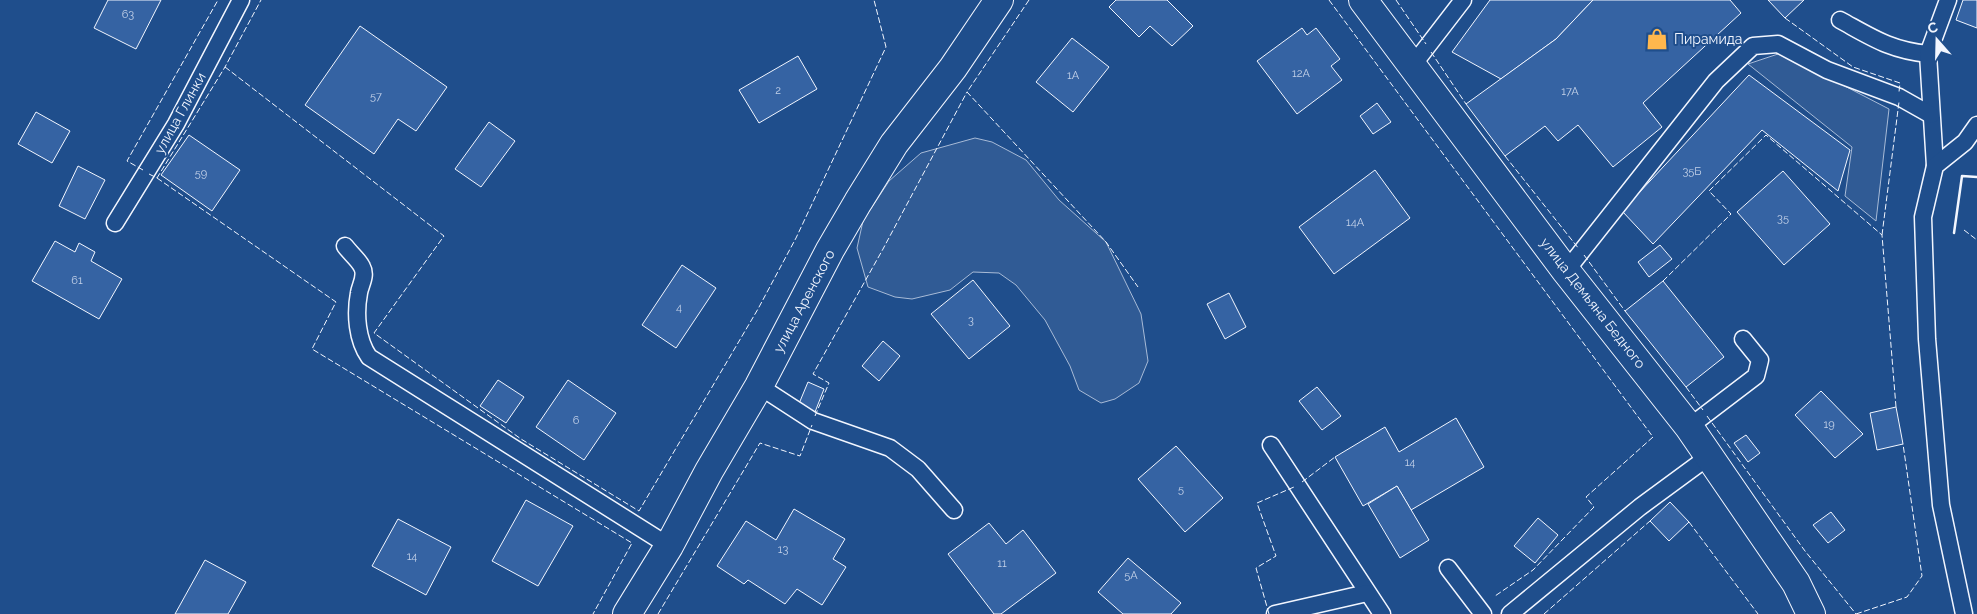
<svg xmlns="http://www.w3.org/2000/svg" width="1977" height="614" viewBox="0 0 1977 614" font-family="Raleway,sans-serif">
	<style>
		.built { fill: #305b95; stroke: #a8bbd7 }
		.building { fill: #3563a3; stroke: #f2f6ff }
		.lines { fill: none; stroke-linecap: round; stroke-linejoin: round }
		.lane-casing { stroke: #f2f6ff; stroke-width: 19 }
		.street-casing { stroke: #f2f6ff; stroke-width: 30 }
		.lane { stroke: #1f4e8c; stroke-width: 16 }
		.street { stroke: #1f4e8c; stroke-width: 28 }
		.fence { stroke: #f2f6ff; stroke-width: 1; stroke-dasharray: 6 2.5; stroke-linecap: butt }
		.wall { stroke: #f2f6ff; stroke-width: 2.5 }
		.labels { text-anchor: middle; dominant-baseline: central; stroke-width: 4; stroke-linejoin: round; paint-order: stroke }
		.number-label { font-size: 11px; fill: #c3d1e8 }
		.poi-label { font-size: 14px; fill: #f2f6ff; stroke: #1f4e8c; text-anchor: start }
		.street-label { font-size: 14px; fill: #f2f6ff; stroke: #1f4e8c }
	</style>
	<rect width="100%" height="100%" fill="#1f4e8c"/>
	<!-- built -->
	<g class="built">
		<polygon points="1781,53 1889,109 1876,221 1845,196 1852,147 1748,64"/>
		<polygon points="975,138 992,142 1026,160 1059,200 1106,242 1141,314 1148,361 1139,383 1115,399 1101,403 1079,390 1070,366 1045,320 1016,285 999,273 973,272 950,290 912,299 895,297 868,287 857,248 863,221 889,181 921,153"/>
	</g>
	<!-- building -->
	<g class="building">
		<polygon points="108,0 161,0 136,49 94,28"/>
		<polygon points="1116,0 1167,0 1193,26 1172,46 1150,26 1139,37 1109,7"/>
		<polygon points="1490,0 1593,0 1556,39 1501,79 1452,52"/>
		<polygon points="1593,0 1730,0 1741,13 1643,103 1662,127 1613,167 1578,125 1558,141 1545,126 1505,156 1466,104 1556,39"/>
		<polygon points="1768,0 1804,0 1785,18"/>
		<polygon points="1963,0 1977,0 1977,28 1956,20"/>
		<polygon points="360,26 447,87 416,131 398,119 374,154 305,105"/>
		<polygon points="1302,28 1307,35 1316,28 1340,59 1331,66 1342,80 1297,114 1257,61"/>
		<polygon points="1072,38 1109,67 1073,112 1036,82"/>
		<polygon points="798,56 817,89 759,123 739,90"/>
		<polygon points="1749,75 1850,150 1838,191 1762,130 1653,244 1622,211"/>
		<polygon points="1377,103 1391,122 1373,134 1360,116"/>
		<polygon points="36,112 70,131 52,163 18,144"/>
		<polygon points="489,122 515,141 481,187 455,169"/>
		<polygon points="189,135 240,170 212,211 161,175"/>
		<polygon points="78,166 105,180 85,219 59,206"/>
		<polygon points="1375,170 1410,218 1334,274 1299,227"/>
		<polygon points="1783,171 1830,224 1784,265 1737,212"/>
		<polygon points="55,241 75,252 79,243 95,252 91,261 122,279 99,319 32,281"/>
		<polygon points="1660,245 1672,259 1649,277 1638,262"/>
		<polygon points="682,265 716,288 676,348 642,325"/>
		<polygon points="973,280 1010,326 969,359 931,314"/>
		<polygon points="1663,281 1724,357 1686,387 1625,311"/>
		<polygon points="1229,293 1246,327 1225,339 1207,304"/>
		<polygon points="883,341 900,356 879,381 862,366"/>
		<polygon points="498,380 524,397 506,423 480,406"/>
		<polygon points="568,380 616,413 584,460 536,427"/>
		<polygon points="808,382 824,389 815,412 798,406"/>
		<polygon points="1317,387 1341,416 1322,430 1299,401"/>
		<polygon points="1821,391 1863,434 1835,458 1795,415"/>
		<polygon points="1896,407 1903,444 1877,450 1870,413"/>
		<polygon points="1456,418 1484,467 1411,510 1397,486 1363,506 1335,457 1385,427 1399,452"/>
		<polygon points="1746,435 1760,453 1748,462 1734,443"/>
		<polygon points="1176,446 1223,498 1185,532 1138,479"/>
		<polygon points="1397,486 1429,540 1400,558 1368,504"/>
		<polygon points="526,500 573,526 538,586 492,561"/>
		<polygon points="1670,502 1689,522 1669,541 1650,521"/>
		<polygon points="794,509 845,539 833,559 846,567 822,605 797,589 785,604 748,580 744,584 717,566 746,521 776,540"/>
		<polygon points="1831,512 1845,530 1828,543 1813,525"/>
		<polygon points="1538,518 1558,535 1535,563 1514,546"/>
		<polygon points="398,519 451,547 426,595 372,566"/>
		<polygon points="989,523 1006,544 1023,530 1056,573 1001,614 994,614 948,554"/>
		<polygon points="1128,558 1181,603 1171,614 1123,614 1098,592"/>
		<polygon points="205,560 246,582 228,614 175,614"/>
	</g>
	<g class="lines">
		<!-- lane casing -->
		<g class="lane-casing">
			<g id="lane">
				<path d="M1840 20C1873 38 1890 50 1928 54"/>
				<polyline points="1413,65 1463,0"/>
				<polyline points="1935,166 1928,54 1948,0"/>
				<polyline points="115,223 176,124 241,0"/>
				<path d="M345 246C350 253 359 260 362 267 367 276 360 285 359 293 355 314 357 340 369 357L669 546"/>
				<polyline points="1566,271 1716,81 1753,46 1778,44 1827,70 1899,97 1931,115"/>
				<polyline points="759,386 813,421 890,448 918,469 954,510"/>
				<polyline points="1689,427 1756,376 1760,360 1743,339"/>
				<polyline points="1271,445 1382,614"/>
				<polyline points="1448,568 1483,614"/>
				<polyline points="1275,614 1367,593"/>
				<polyline points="1510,614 1640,507 1708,457"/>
				<polyline points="1964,614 1941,505 1927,339 1923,217 1935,166 1965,142 1977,125"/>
			</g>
		</g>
		<!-- street casing -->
		<g class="street-casing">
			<g id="street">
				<polyline points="1363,0 1566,271 1689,427 1796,583 1811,614"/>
				<polyline points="627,614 669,546 709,471 759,386 830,250 858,202 894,144 953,68 999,0"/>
			</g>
		</g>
		<!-- lane -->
		<use href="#lane" class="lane"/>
		<!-- street -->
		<use href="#street" class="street"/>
		<!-- fence -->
		<g class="fence">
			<polyline points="1029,0 967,92 1106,242 1138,287"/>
			<polyline points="1329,0 1653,437 1586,497 1594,507 1533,570 1495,596"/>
			<polyline points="1396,0 1426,44"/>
			<polyline points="1785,18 1853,67 1900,83 1899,92"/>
			<polyline points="1431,52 1466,104"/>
			<polyline points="225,67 444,236 374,333 521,439 639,511 758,309 796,238 886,47 874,0"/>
			<polyline points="1505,156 1579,249"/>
			<polyline points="143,170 127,161 218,0"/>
			<polyline points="149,174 157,178 225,67 261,0"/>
			<polyline points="157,178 336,302 312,349 632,543 593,614"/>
			<polyline points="1964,230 1977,240"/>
			<polyline points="1882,235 1899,102"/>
			<polyline points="1584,255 1625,311"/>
			<polyline points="1663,281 1731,214 1709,191 1766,135 1882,235 1896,407"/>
			<polyline points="1686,387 1703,410"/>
			<polyline points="815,416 829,383 813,374 883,249 967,92"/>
			<polyline points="1707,416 1805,551 1856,614"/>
			<polyline points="1302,482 1335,457"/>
			<polyline points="1689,522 1758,614"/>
			<polyline points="658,614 760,443 800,456 812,425"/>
			<polyline points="1269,614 1256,568 1276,556 1257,503 1294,487"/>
			<polyline points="1544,614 1650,521"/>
			<polyline points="1856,614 1907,597 1922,576 1903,444"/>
		</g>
		<!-- wall -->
		<polyline class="wall" points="1954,233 1962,176 1977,177"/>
	</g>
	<!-- icons -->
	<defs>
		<g id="shop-bare" transform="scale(1.725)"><path d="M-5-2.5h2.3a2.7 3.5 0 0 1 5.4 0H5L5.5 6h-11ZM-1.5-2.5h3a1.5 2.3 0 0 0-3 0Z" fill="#ffb74d" stroke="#1f4e8c" stroke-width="2.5" paint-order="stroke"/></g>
	</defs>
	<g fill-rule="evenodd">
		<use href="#shop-bare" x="1657" y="39"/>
	</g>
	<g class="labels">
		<!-- number labels -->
		<g class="number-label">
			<text x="128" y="14">63</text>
			<text x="1301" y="73">12А</text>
			<text x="1073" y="75">1А</text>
			<text x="778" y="90">2</text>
			<text x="1570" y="91">17А</text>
			<text x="376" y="96">57</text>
			<text x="1692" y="171">35Б</text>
			<text x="201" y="173">59</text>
			<text x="1783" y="218">35</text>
			<text x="1355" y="222">14А</text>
			<text x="77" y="280">61</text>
			<text x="679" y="307">4</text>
			<text x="971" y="320">3</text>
			<text x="576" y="420">6</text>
			<text x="1829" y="424">19</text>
			<text x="1410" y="462">14</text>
			<text x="1181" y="489">5</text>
			<text x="783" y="549">13</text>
			<text x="412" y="556">14</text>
			<text x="1002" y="563">11</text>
			<text x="1131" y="575">5А</text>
		</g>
		<!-- poi labels -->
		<g class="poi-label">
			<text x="1674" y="39">Пирамида</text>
		</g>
		<!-- street labels -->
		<g class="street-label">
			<text transform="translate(180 113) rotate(-61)">улица Глинки</text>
			<text transform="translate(804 301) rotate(-62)">улица Аренского</text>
			<text transform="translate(1593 303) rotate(52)">улица Демьяна Бедного</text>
		</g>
	</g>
	<!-- north arrow -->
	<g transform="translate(1937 40) rotate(340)" stroke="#1f4e8c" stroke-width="4" paint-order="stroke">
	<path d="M0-4L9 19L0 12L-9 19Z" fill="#f2f6ff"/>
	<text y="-8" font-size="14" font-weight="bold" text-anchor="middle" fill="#f2f6ff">С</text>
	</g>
</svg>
